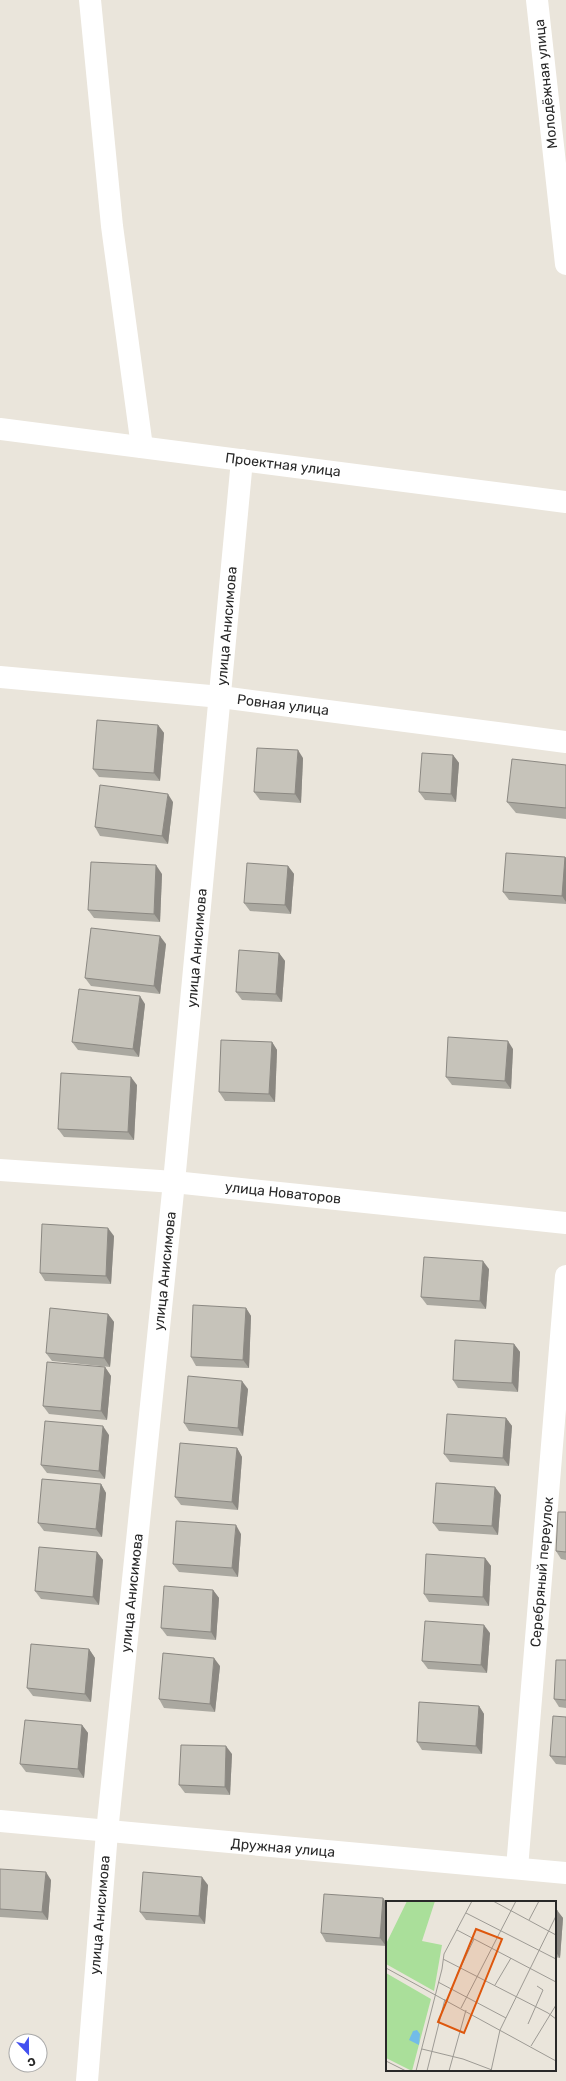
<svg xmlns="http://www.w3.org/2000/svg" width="566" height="2081" viewBox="0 0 566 2081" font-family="Rubik,sans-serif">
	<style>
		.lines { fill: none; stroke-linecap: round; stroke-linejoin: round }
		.minor { stroke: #fff; stroke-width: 22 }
		.wall { fill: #aaa8a0 }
		.shaded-wall { fill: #8b8882 }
		.building { fill: #c6c3ba; stroke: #8b8882 }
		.labels { text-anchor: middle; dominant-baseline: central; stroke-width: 4; stroke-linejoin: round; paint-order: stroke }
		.street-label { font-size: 14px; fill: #292929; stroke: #fff }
		.inset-road { fill: none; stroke: #9d9a94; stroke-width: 1 }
		.view { fill: #de570d; fill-opacity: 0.15; stroke: #de570d; stroke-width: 2 }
		.inset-edge { fill: none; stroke: #292929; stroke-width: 2 }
	</style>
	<rect width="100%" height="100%" fill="#eae5db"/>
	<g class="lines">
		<!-- minor -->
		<g class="minor">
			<polyline points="90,0 112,226 142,447"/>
			<polyline points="537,0 566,264"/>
			<polyline points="0,429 566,502"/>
			<polyline points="0,677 221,697 566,742"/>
			<polyline points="0,1170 174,1182 566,1223"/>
			<polyline points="0,1821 566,1873"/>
			<polyline points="517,1868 566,1276"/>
			<polyline points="87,2081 107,1832 174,1182 242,460"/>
		</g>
	</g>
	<!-- wall -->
	<g class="wall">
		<polygon points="158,725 164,733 160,781 99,777 93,769"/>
		<polygon points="453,755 459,763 456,802 425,800 419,792"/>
		<polygon points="303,758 301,803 260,800 254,792"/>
		<polygon points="566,765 566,819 516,813 507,802"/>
		<polygon points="173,802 168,844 100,836 95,827"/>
		<polygon points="565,857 566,858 566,904 509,900 503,892"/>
		<polygon points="288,866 294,874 291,914 250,911 244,903"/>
		<polygon points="162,874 160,922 94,918 88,910"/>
		<polygon points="166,944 160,994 91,986 85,978"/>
		<polygon points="279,953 285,961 282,1002 242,1000 236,992"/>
		<polygon points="145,1004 139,1057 78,1050 72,1042"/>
		<polygon points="272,1042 277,1050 275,1102 225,1101 219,1092"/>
		<polygon points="513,1049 511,1089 452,1085 446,1077"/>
		<polygon points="137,1085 134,1140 64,1137 58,1129"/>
		<polygon points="114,1236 111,1284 45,1281 40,1273"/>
		<polygon points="489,1269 486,1309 427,1305 421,1297"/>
		<polygon points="246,1308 251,1316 249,1368 196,1366 191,1357"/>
		<polygon points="108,1314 114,1322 110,1367 52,1361 46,1353"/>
		<polygon points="514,1344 520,1352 518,1392 458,1388 453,1380"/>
		<polygon points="105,1367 111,1376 107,1420 49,1414 43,1406"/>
		<polygon points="248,1389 243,1436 189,1431 184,1423"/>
		<polygon points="506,1418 512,1426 509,1466 450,1462 444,1454"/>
		<polygon points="109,1435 105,1479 47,1473 41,1465"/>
		<polygon points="237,1448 242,1457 238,1510 181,1505 175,1497"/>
		<polygon points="101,1484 106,1493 102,1537 44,1531 38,1523"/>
		<polygon points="501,1495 498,1535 439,1531 433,1523"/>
		<polygon points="566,1512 566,1560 561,1559 556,1551"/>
		<polygon points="241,1534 238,1577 179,1572 173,1564"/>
		<polygon points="97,1552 103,1560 99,1605 41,1599 35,1591"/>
		<polygon points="485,1558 491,1566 489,1606 429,1602 424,1594"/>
		<polygon points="213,1590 219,1598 216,1640 167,1636 161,1628"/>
		<polygon points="490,1633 487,1673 428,1669 422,1661"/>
		<polygon points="89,1649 95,1658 91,1702 33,1696 27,1688"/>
		<polygon points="566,1660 566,1708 559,1707 554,1699"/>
		<polygon points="220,1666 215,1712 164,1708 159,1699"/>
		<polygon points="479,1706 484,1714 482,1754 422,1750 417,1742"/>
		<polygon points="566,1717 566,1765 556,1764 550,1756"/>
		<polygon points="82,1725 88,1733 84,1778 26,1772 20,1764"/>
		<polygon points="232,1754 230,1795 185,1793 179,1785"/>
		<polygon points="0,1869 51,1880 48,1920 0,1917"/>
		<polygon points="208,1885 205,1924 146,1920 140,1912"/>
		<polygon points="383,1898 387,1904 387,1929 386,1946 326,1942 321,1933"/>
		<polygon points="555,1910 563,1918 560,1958 555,1957"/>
	</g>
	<!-- shaded-wall -->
	<g class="shaded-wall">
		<polygon points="158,725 164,733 160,781 154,773"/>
		<polygon points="298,750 303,758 301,803 295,794"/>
		<polygon points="453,755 459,763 456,802 451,794"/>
		<polygon points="168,794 173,802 168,844 162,836"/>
		<polygon points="565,857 566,858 566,902 562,896"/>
		<polygon points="156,865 162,874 160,922 154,914"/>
		<polygon points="288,866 294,874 291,914 285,905"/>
		<polygon points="160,936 166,944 160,994 154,986"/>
		<polygon points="279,953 285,961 282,1002 276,994"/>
		<polygon points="140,996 145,1004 139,1057 133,1049"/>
		<polygon points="508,1041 513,1049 511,1089 505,1081"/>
		<polygon points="272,1042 277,1050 275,1102 269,1094"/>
		<polygon points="131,1077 137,1085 134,1140 128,1132"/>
		<polygon points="108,1228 114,1236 111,1284 106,1276"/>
		<polygon points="483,1261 489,1269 486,1309 480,1301"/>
		<polygon points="246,1308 251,1316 249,1368 243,1360"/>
		<polygon points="108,1314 114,1322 110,1367 104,1358"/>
		<polygon points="514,1344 520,1352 518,1392 512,1383"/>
		<polygon points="105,1367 111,1376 107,1420 101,1411"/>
		<polygon points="242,1381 248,1389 243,1436 238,1428"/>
		<polygon points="506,1418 512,1426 509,1466 503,1458"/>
		<polygon points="103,1426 109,1435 105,1479 99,1471"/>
		<polygon points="237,1448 242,1457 238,1510 232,1502"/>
		<polygon points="101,1484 106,1493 102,1537 96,1529"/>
		<polygon points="495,1487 501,1495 498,1535 492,1526"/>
		<polygon points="236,1525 241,1534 238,1577 232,1568"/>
		<polygon points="97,1552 103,1560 99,1605 93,1597"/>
		<polygon points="485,1558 491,1566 489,1606 483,1597"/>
		<polygon points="213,1590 219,1598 216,1640 211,1632"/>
		<polygon points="484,1625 490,1633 487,1673 481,1665"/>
		<polygon points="89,1649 95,1658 91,1702 85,1694"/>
		<polygon points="214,1658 220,1666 215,1712 210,1704"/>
		<polygon points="479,1706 484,1714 482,1754 476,1746"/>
		<polygon points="82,1725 88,1733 84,1778 78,1769"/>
		<polygon points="226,1746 232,1754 230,1795 225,1787"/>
		<polygon points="46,1872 51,1880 48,1920 42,1912"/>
		<polygon points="202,1877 208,1885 205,1924 199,1916"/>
		<polygon points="383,1898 387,1904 387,1929 386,1946 380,1938"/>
		<polygon points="557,1910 563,1918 560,1958 555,1951 555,1938"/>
	</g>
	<!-- building -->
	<g class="building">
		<polygon points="97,720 158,725 154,773 93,769"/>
		<polygon points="257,748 298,750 295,794 254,792"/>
		<polygon points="422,753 453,755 451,794 419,792"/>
		<polygon points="512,759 566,765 566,808 507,802"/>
		<polygon points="100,785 168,794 162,836 95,827"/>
		<polygon points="506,853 565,857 562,896 503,892"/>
		<polygon points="91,862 156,865 154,914 88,910"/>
		<polygon points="247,863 288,866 285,905 244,903"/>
		<polygon points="91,928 160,936 154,986 85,978"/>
		<polygon points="239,950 279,953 276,994 236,992"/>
		<polygon points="79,989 140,996 133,1049 72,1042"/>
		<polygon points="448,1037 508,1041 505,1081 446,1077"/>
		<polygon points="221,1040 272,1042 269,1094 219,1092"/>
		<polygon points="61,1073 131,1077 128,1132 58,1129"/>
		<polygon points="42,1224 108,1228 106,1276 40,1273"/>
		<polygon points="424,1257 483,1261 480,1301 421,1297"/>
		<polygon points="193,1305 246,1308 243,1360 191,1357"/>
		<polygon points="50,1308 108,1314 104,1358 46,1353"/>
		<polygon points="455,1340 514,1344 512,1383 453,1380"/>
		<polygon points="47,1362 105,1367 101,1411 43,1406"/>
		<polygon points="188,1376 242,1381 238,1428 184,1423"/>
		<polygon points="447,1414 506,1418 503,1458 444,1454"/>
		<polygon points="45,1421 103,1426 99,1471 41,1465"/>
		<polygon points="180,1443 237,1448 232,1502 175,1497"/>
		<polygon points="42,1479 101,1484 96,1529 38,1523"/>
		<polygon points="436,1483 495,1487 492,1526 433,1523"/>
		<polygon points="558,1512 566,1512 566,1552 556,1551"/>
		<polygon points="176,1521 236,1525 232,1568 173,1564"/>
		<polygon points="39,1547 97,1552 93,1597 35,1591"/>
		<polygon points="426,1554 485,1558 483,1597 424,1594"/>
		<polygon points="164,1586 213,1590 211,1632 161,1628"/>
		<polygon points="425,1621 484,1625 481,1665 422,1661"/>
		<polygon points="31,1644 89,1649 85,1694 27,1688"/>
		<polygon points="163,1653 214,1658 210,1704 159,1699"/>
		<polygon points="556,1660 566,1660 566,1700 554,1699"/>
		<polygon points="419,1702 479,1706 476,1746 417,1742"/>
		<polygon points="553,1716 566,1717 566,1757 550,1756"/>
		<polygon points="25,1720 82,1725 78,1769 20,1764"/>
		<polygon points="181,1745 226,1746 225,1787 179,1785"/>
		<polygon points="0,1869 46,1872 42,1912 0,1909"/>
		<polygon points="143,1872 202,1877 199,1916 140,1912"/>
		<polygon points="324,1894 383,1898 380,1938 321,1933"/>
		<polygon points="402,1901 419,1902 402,1902"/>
		<polygon points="555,1910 557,1910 555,1938"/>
	</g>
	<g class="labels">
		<!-- street labels -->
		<g class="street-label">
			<text transform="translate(546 84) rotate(-96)">Молодёжная улица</text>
			<text transform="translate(283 465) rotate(7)">Проектная улица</text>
			<text transform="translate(227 626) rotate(-85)">улица Анисимова</text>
			<text transform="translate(283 705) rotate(7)">Ровная улица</text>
			<text transform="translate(197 948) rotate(-85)">улица Анисимова</text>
			<text transform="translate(283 1193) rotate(6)">улица Новаторов</text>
			<text transform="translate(165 1271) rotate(-84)">улица Анисимова</text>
			<text transform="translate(542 1572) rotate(-85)">Серебряный переулок</text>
			<text transform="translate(132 1593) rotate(-84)">улица Анисимова</text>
			<text transform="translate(283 1848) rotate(5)">Дружная улица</text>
			<text transform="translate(100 1915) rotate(-85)">улица Анисимова</text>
		</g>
	</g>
	<!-- overview -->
	<g transform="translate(386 1901)">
		<rect width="170" height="170" fill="#eae5db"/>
		<path d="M21 0H49L36 40 56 44 48 90 0 63V43ZM0 72 45 98 26 170 0 157Z" fill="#aadf9a"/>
		<path d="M31 129 34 133 33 144 23 139 27 130Z" fill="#72bce8"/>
		<path class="inset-road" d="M107 0 170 34M80 12 170 58M143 19 153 0M71 29 170 81M57 58 162 112 170 118M0 67 170 160M71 74 88 38M52 81 120 117M109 84 125 57M75 107 130 0M142 123 157 89 151 85M145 145 170 104M36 148 77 158 106 169M0 160 20 170M30 170 56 68 58 53 86 0M41 170 59 98M63 170 80 109M105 170 114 129 170 15"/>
		<path class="view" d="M90 28 116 38 78 132 52 121Z"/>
		<rect width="170" height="170" class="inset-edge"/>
	</g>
	<!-- north arrow -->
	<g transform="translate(28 2053) rotate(158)"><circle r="19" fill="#ffffff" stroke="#a9a9a9"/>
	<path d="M0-3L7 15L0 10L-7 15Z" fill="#4250f0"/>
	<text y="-6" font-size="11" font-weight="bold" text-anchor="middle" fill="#292929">С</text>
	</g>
</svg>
